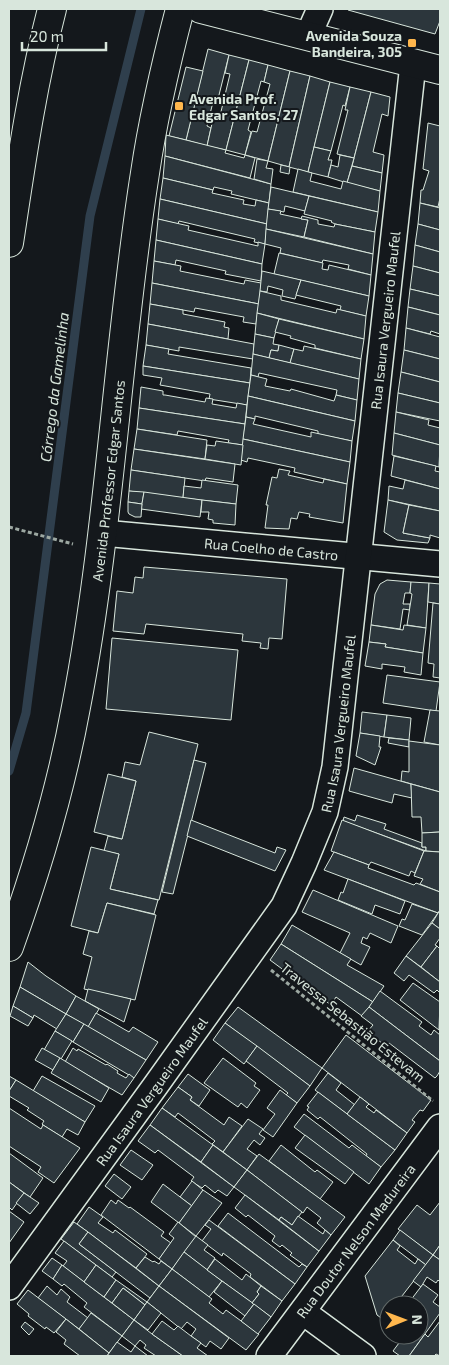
<svg xmlns="http://www.w3.org/2000/svg" width="449" height="1365" viewBox="0 0 449 1365" font-family="'Exo 2',sans-serif">
	<style>
		.lines { fill: none; stroke-linecap: round; stroke-linejoin: round }
		.stream { stroke: #2f3f4d; stroke-width: 9 }
		.building { fill: #2c363c; stroke: #d8e6dc }
		.street-casing { stroke: #d8e6dc; stroke-width: 28 }
		.secondary-casing { stroke: #d8e6dc; stroke-width: 30 }
		.path { stroke: #9da8a2; stroke-width: 3; stroke-dasharray: 4 2.5; stroke-linecap: butt }
		.street { stroke: #14181c; stroke-width: 25 }
		.secondary { stroke: #14181c; stroke-width: 28 }
		.poi-dot { fill: #ffb74d; stroke: #14181c; stroke-width: 2 }
		.labels { text-anchor: middle; dominant-baseline: central; stroke-width: 4; stroke-linejoin: round; paint-order: stroke }
		.poi-label { font-size: 14px; font-weight: bold; fill: #d8e6dc; stroke: #14181c; text-anchor: end }
		.street-label { font-size: 14px; fill: #d8e6dc; stroke: #14181c }
		.water-label { font-size: 15px; font-style: italic; fill: #d8e6dc; stroke: #14181c }
	</style>
	<rect width="100%" height="100%" fill="#14181c"/>
	<g class="lines">
		<!-- stream -->
		<polyline class="stream" points="9,771 26,713 90,216 141,9"/>
	</g>
	<!-- building -->
	<g class="building">
		<polygon points="348,9 440,9 440,21 435,34 348,10"/>
		<polygon points="208,49 229,55 217,103 213,102 207,126 211,128 207,146 186,140"/>
		<polygon points="229,55 249,60 226,150 207,146 213,119 219,120 230,74 225,73"/>
		<polygon points="249,60 268,65 264,82 261,81 248,130 251,132 245,155 226,150"/>
		<polygon points="268,65 290,71 268,161 245,155 252,131 257,132 270,84 264,82"/>
		<polygon points="186,67 203,71 186,140 169,136"/>
		<polygon points="290,71 310,76 289,167 268,161"/>
		<polygon points="310,76 330,82 308,172 289,167"/>
		<polygon points="330,82 350,87 345,106 343,105 331,151 314,147"/>
		<polygon points="350,87 371,92 354,158 337,154 348,110 345,110"/>
		<polygon points="371,92 390,97 388,116 382,114 373,152 384,155 382,173 352,166"/>
		<polygon points="428,123 440,126 440,198 438,207 420,203 421,190 423,190 429,171 423,169"/>
		<polygon points="166,135 226,150 225,153 244,158 245,155 255,158 250,178 165,156"/>
		<polygon points="314,147 331,151 328,160 332,160 328,177 308,172"/>
		<polygon points="340,155 354,158 347,183 328,177 331,165 338,167"/>
		<polygon points="165,156 271,184 269,203 231,194 232,191 214,187 213,190 163,178"/>
		<polygon points="257,159 268,161 266,168 273,169 271,184 254,179"/>
		<polygon points="281,165 290,167 289,174 280,172"/>
		<polygon points="352,166 382,173 380,191 347,183"/>
		<polygon points="298,169 312,173 310,181 341,189 343,181 380,191 378,212 293,192"/>
		<polygon points="163,178 213,190 212,193 244,200 243,204 255,206 256,200 269,203 267,224 160,199"/>
		<polygon points="271,187 309,196 305,211 285,206 284,212 268,209"/>
		<polygon points="309,196 378,212 375,232 335,224 331,222 332,221 304,214"/>
		<polygon points="160,199 267,224 265,244 254,242 255,239 179,221 178,224 158,219"/>
		<polygon points="420,203 440,208 440,230 418,224"/>
		<polygon points="268,209 281,211 280,214 308,220 304,237 266,229"/>
		<polygon points="302,216 318,220 318,224 334,227 335,224 375,232 373,254 304,237 308,220 301,219"/>
		<polygon points="158,219 189,226 188,230 258,246 258,242 265,244 262,264 156,240"/>
		<polygon points="418,224 440,230 440,252 415,245"/>
		<polygon points="266,229 373,254 371,275 348,269 349,265 323,260 322,263 280,253 281,248 265,244"/>
		<polygon points="156,240 262,264 261,281 225,274 226,271 176,260 175,265 154,261"/>
		<polygon points="415,245 440,252 440,273 413,266"/>
		<polygon points="279,253 323,263 322,269 328,270 329,265 371,275 369,296 274,274"/>
		<polygon points="154,261 181,266 180,271 244,284 245,280 261,283 259,304 152,283"/>
		<polygon points="413,266 440,273 440,296 410,289"/>
		<polygon points="262,271 301,280 295,299 282,296 283,290 268,286 267,292 260,291"/>
		<polygon points="301,280 369,296 366,316 340,310 341,306 296,295"/>
		<polygon points="152,283 259,304 256,324 243,322 244,317 195,308 194,312 150,304"/>
		<polygon points="410,289 440,296 440,315 408,307"/>
		<polygon points="260,291 281,296 281,300 336,313 337,309 366,316 364,339 257,313"/>
		<polygon points="150,304 183,310 183,314 225,322 224,327 229,328 228,339 148,324"/>
		<polygon points="408,307 440,315 440,334 431,331 430,334 406,328"/>
		<polygon points="257,313 279,319 274,338 255,334"/>
		<polygon points="279,319 364,339 361,359 315,348 315,345 290,338 291,336 275,332"/>
		<polygon points="148,324 254,344 253,359 179,347 179,351 146,345"/>
		<polygon points="406,328 440,337 440,359 404,350"/>
		<polygon points="255,334 274,338 273,344 279,345 278,351 271,350 269,358 253,354"/>
		<polygon points="146,345 169,349 168,354 251,368 250,383 143,366"/>
		<polygon points="279,345 294,349 290,363 269,358 271,350 278,351"/>
		<polygon points="304,346 361,359 359,379 290,363 294,349 303,351"/>
		<polygon points="404,350 440,359 440,382 401,372"/>
		<polygon points="253,354 359,379 357,400 336,395 337,390 259,373 258,377 251,375"/>
		<polygon points="143,366 250,383 247,405 209,399 210,394 160,385 162,378 143,375"/>
		<polygon points="401,372 440,382 440,403 398,393"/>
		<polygon points="251,375 267,379 265,386 290,391 291,389 334,401 336,395 357,400 355,421 248,396"/>
		<polygon points="141,387 163,391 163,395 165,395 205,402 206,398 213,399 212,404 236,408 237,403 247,405 245,424 139,408"/>
		<polygon points="398,393 440,403 440,421 396,412"/>
		<polygon points="248,396 355,421 352,441 318,434 318,431 255,416 255,419 246,417"/>
		<polygon points="139,408 245,424 243,445 228,443 229,440 178,431 177,435 137,429"/>
		<polygon points="396,412 429,420 428,425 440,428 440,445 394,433"/>
		<polygon points="246,417 255,419 253,424 311,437 311,432 352,441 350,462 243,439"/>
		<polygon points="137,429 207,440 205,459 134,449"/>
		<polygon points="394,433 440,445 439,467 392,455"/>
		<polygon points="243,439 350,462 347,484 294,472 295,468 248,458 247,462 241,460"/>
		<polygon points="216,441 243,445 241,465 205,459 207,445 215,446"/>
		<polygon points="134,449 235,464 233,482 206,478 205,481 131,470"/>
		<polygon points="394,456 436,466 435,471 440,472 440,489 391,476"/>
		<polygon points="279,469 290,471 288,475 323,483 324,479 347,484 343,523 309,517 310,514 299,512 297,519 291,518 289,529 265,528 268,505 266,505 272,477 277,478"/>
		<polygon points="131,470 185,478 183,498 129,491"/>
		<polygon points="202,480 238,485 236,504 183,498 184,486 201,488"/>
		<polygon points="405,480 440,489 440,511 388,500 389,486 403,489"/>
		<polygon points="129,491 144,492 142,504 128,502"/>
		<polygon points="144,492 202,500 200,517 141,509"/>
		<polygon points="202,500 236,504 235,525 213,523 213,520 208,519 209,512 201,512"/>
		<polygon points="388,500 409,505 403,533 430,538 428,543 397,540 384,532"/>
		<polygon points="128,502 142,504 141,517 135,517 129,514 128,512"/>
		<polygon points="409,505 440,511 440,538 430,535 430,538 403,533"/>
		<polygon points="144,567 287,579 282,639 269,638 268,649 260,648 261,643 242,641 243,634 146,624 144,634 113,631 117,591 133,593 135,577 143,578"/>
		<polygon points="387,580 411,582 410,593 405,593 403,604 410,604 410,610 403,609 400,629 371,625 375,594 380,584"/>
		<polygon points="411,582 429,583 426,628 407,625 412,594 410,593"/>
		<polygon points="429,583 440,584 440,604 428,602"/>
		<polygon points="433,603 440,604 440,678 433,677 434,664 428,663"/>
		<polygon points="371,625 403,630 404,625 426,628 423,653 385,647 386,644 369,642"/>
		<polygon points="112,638 238,650 231,720 106,709"/>
		<polygon points="369,642 386,644 385,647 423,653 421,675 404,672 405,667 382,664 382,669 365,666"/>
		<polygon points="387,675 440,682 436,711 383,703"/>
		<polygon points="430,710 440,711 440,745 424,742"/>
		<polygon points="362,712 387,715 384,737 360,733"/>
		<polygon points="387,715 411,718 409,740 384,737"/>
		<polygon points="149,732 198,744 159,900 110,889 119,854 104,851 108,836 122,839 136,781 122,777 125,762 140,765"/>
		<polygon points="360,733 380,736 379,747 381,747 375,765 356,756"/>
		<polygon points="389,738 409,740 409,747 388,743"/>
		<polygon points="409,741 440,745 440,792 401,781 402,771 409,772"/>
		<polygon points="194,760 206,763 173,894 162,892"/>
		<polygon points="354,768 411,784 412,798 394,794 392,803 349,791"/>
		<polygon points="108,774 136,781 122,839 94,832"/>
		<polygon points="411,784 440,792 440,832 422,833 421,817 412,817"/>
		<polygon points="357,815 386,824 384,829 422,843 422,847 426,847 426,851 343,821 344,817 355,821"/>
		<polygon points="191,820 275,853 277,847 286,850 275,871 187,836"/>
		<polygon points="342,820 424,851 415,873 411,871 409,876 371,862 369,865 331,851"/>
		<polygon points="440,832 440,852 426,851 426,847 422,847 422,833"/>
		<polygon points="91,847 119,854 110,889 158,900 154,914 107,903 98,933 71,926"/>
		<polygon points="424,851 440,852 440,892 420,884 423,879 414,876"/>
		<polygon points="334,852 369,865 368,868 414,885 416,883 440,892 440,910 438,913 324,870"/>
		<polygon points="348,879 405,901 400,914 375,905 372,914 338,900 341,892 343,893"/>
		<polygon points="313,890 398,926 391,943 370,933 367,939 363,937 361,943 370,947 361,965 340,953 350,933 302,912"/>
		<polygon points="107,903 156,915 135,1000 84,989 92,957 83,954 89,931 98,933"/>
		<polygon points="412,904 438,913 422,935 399,926 402,919 405,920"/>
		<polygon points="440,910 440,929 432,923"/>
		<polygon points="432,923 440,929 440,938 435,945 437,946 421,967 406,956"/>
		<polygon points="292,925 351,959 347,965 384,986 373,1002 281,944"/>
		<polygon points="281,944 373,1002 362,1016 336,997 331,1005 270,960"/>
		<polygon points="437,946 440,949 440,982 421,967"/>
		<polygon points="406,956 440,982 440,993 437,990 434,993 409,975 404,981 394,973"/>
		<polygon points="28,962 46,976 76,996 66,1014 20,987"/>
		<polygon points="413,983 440,1002 439,1030 400,1000"/>
		<polygon points="20,987 66,1014 57,1029 34,1015 33,1018 13,1006"/>
		<polygon points="88,989 131,999 124,1022 85,1001"/>
		<polygon points="380,991 422,1022 419,1026 431,1035 434,1030 440,1035 440,1061 369,1007"/>
		<polygon points="76,996 99,1009 88,1027 66,1014"/>
		<polygon points="13,1006 33,1018 28,1026 10,1016"/>
		<polygon points="238,1007 322,1068 310,1086 225,1023"/>
		<polygon points="369,1007 440,1061 440,1071 437,1076 435,1078 389,1043 386,1046 367,1032 373,1025 361,1016"/>
		<polygon points="96,1013 129,1032 133,1027 158,1042 146,1060 88,1027"/>
		<polygon points="66,1014 84,1024 73,1042 55,1031"/>
		<polygon points="225,1023 257,1046 244,1064 213,1040"/>
		<polygon points="84,1024 146,1060 134,1078 73,1042"/>
		<polygon points="55,1031 72,1041 61,1059 44,1050"/>
		<polygon points="346,1035 431,1100 423,1111 420,1110 412,1120 415,1122 407,1133 322,1068"/>
		<polygon points="257,1046 310,1086 297,1103 286,1095 288,1093 246,1061"/>
		<polygon points="42,1048 60,1058 53,1070 35,1060"/>
		<polygon points="73,1048 77,1051 78,1049 106,1065 107,1064 118,1071 117,1073 126,1078 129,1074 134,1078 122,1095 65,1062"/>
		<polygon points="60,1058 109,1088 101,1102 51,1073"/>
		<polygon points="223,1058 256,1083 254,1086 260,1090 247,1108 241,1103 238,1107 204,1083"/>
		<polygon points="328,1073 341,1083 336,1090 355,1105 347,1114 315,1090"/>
		<polygon points="188,1074 210,1090 199,1106 190,1100 192,1097 178,1087"/>
		<polygon points="9,1076 16,1080 9,1091"/>
		<polygon points="42,1076 95,1106 85,1122 33,1091"/>
		<polygon points="16,1080 85,1122 78,1135 67,1129 62,1137 43,1125 42,1124 44,1121 27,1110 29,1108 9,1096 9,1091"/>
		<polygon points="178,1087 192,1097 190,1100 224,1125 229,1117 242,1126 223,1152 212,1144 215,1141 178,1113 175,1117 162,1108"/>
		<polygon points="280,1090 297,1103 273,1137 263,1130 275,1114 267,1108"/>
		<polygon points="318,1092 395,1150 381,1167 366,1156 367,1154 320,1117 318,1119 307,1110 309,1107 307,1106"/>
		<polygon points="360,1097 369,1104 366,1107 374,1113 376,1110 407,1133 395,1150 347,1114"/>
		<polygon points="9,1108 41,1129 43,1125 80,1148 54,1183 38,1172 41,1167 9,1146"/>
		<polygon points="162,1108 213,1145 201,1162 150,1125"/>
		<polygon points="304,1114 349,1148 352,1145 381,1167 369,1184 294,1127"/>
		<polygon points="248,1119 263,1129 259,1134 265,1138 260,1145 254,1140 247,1149 257,1156 247,1170 223,1152"/>
		<polygon points="150,1125 234,1187 227,1196 218,1190 215,1193 205,1185 202,1188 191,1181 194,1177 158,1150 155,1153 138,1141"/>
		<polygon points="305,1135 354,1172 345,1184 295,1148"/>
		<polygon points="213,1145 247,1170 234,1187 201,1162"/>
		<polygon points="281,1145 315,1172 317,1170 333,1182 320,1199 269,1161"/>
		<polygon points="131,1150 153,1165 142,1180 120,1165"/>
		<polygon points="9,1153 43,1178 30,1197 9,1182"/>
		<polygon points="259,1154 345,1217 331,1235 317,1223 321,1218 307,1207 303,1213 247,1170"/>
		<polygon points="247,1170 302,1212 292,1225 281,1217 279,1220 234,1187"/>
		<polygon points="114,1174 131,1187 122,1199 105,1186"/>
		<polygon points="192,1181 203,1190 192,1206 180,1197"/>
		<polygon points="9,1182 24,1193 12,1210 9,1207"/>
		<polygon points="163,1184 192,1206 179,1223 151,1202"/>
		<polygon points="203,1190 222,1203 196,1236 179,1223"/>
		<polygon points="24,1193 39,1203 30,1214 16,1203"/>
		<polygon points="245,1195 319,1251 307,1267 290,1255 292,1253 282,1245 280,1247 272,1241 275,1236 248,1215 246,1217 235,1208"/>
		<polygon points="111,1200 116,1204 118,1200 129,1208 130,1207 164,1232 161,1236 171,1243 159,1259 101,1215"/>
		<polygon points="440,1202 440,1245 433,1255 398,1229 417,1205 430,1215"/>
		<polygon points="89,1207 103,1217 98,1223 113,1233 115,1230 147,1254 136,1268 77,1224"/>
		<polygon points="9,1211 24,1222 9,1243"/>
		<polygon points="228,1213 299,1267 302,1264 307,1267 295,1284 218,1226"/>
		<polygon points="298,1216 323,1234 325,1230 331,1235 319,1251 279,1220 281,1217 292,1225"/>
		<polygon points="209,1220 295,1284 282,1301 250,1277 251,1274 223,1253 222,1256 202,1241 211,1229 205,1225"/>
		<polygon points="74,1222 88,1232 79,1244 116,1272 112,1277 61,1239"/>
		<polygon points="178,1222 196,1237 172,1269 159,1259 174,1238 169,1234"/>
		<polygon points="400,1230 433,1255 426,1265 393,1240"/>
		<polygon points="88,1232 159,1286 150,1298 79,1244"/>
		<polygon points="196,1236 208,1245 204,1250 215,1258 207,1270 184,1252"/>
		<polygon points="393,1240 400,1246 397,1250 415,1264 418,1259 426,1265 395,1305 389,1305 389,1313 384,1320 377,1315 365,1276"/>
		<polygon points="64,1241 96,1265 84,1282 63,1266 67,1261 55,1253"/>
		<polygon points="440,1245 440,1260 433,1255"/>
		<polygon points="184,1252 222,1281 209,1297 172,1269"/>
		<polygon points="433,1255 440,1260 440,1282 438,1280 436,1283 427,1277 421,1287 413,1281"/>
		<polygon points="145,1257 153,1262 154,1261 159,1264 161,1261 172,1269 159,1286 136,1268"/>
		<polygon points="52,1258 62,1265 53,1279 42,1271"/>
		<polygon points="215,1259 242,1280 246,1274 261,1286 257,1292 259,1294 252,1303 207,1270"/>
		<polygon points="62,1265 134,1320 122,1336 84,1307 87,1303 64,1284 62,1286 53,1279"/>
		<polygon points="96,1265 116,1280 104,1297 84,1282"/>
		<polygon points="172,1269 212,1299 209,1303 223,1314 226,1310 259,1334 246,1350 159,1286"/>
		<polygon points="116,1280 147,1302 145,1305 123,1288 112,1303 104,1297"/>
		<polygon points="222,1281 254,1304 245,1316 214,1292"/>
		<polygon points="423,1284 438,1295 433,1302 440,1307 440,1313 409,1356 400,1356 393,1351 405,1335 419,1335 419,1305 407,1305"/>
		<polygon points="47,1286 57,1295 61,1289 70,1297 67,1302 88,1318 79,1329 38,1298"/>
		<polygon points="159,1286 229,1338 221,1349 210,1341 206,1347 191,1336 196,1329 187,1322 181,1329 147,1302"/>
		<polygon points="261,1286 282,1301 271,1317 252,1303 259,1294 257,1292"/>
		<polygon points="123,1288 145,1305 134,1320 112,1303"/>
		<polygon points="28,1290 66,1319 54,1333 46,1327 45,1329 28,1316 29,1314 17,1304"/>
		<polygon points="147,1302 161,1313 148,1330 134,1320"/>
		<polygon points="254,1304 271,1317 258,1334 241,1321"/>
		<polygon points="91,1313 122,1336 109,1353 79,1329"/>
		<polygon points="66,1319 109,1353 107,1356 80,1356 64,1344 66,1340 56,1332"/>
		<polygon points="134,1320 152,1334 183,1356 156,1356 144,1348 146,1345 140,1340 135,1346 122,1336"/>
		<polygon points="162,1321 174,1330 178,1326 191,1336 201,1343 197,1348 208,1356 183,1356 152,1334"/>
		<polygon points="440,1321 440,1356 436,1354 434,1356 409,1356 425,1334 428,1337"/>
		<polygon points="25,1322 34,1329 29,1335 21,1327"/>
		<polygon points="117,1342 131,1352 135,1346 148,1356 107,1356"/>
	</g>
	<g class="lines">
		<!-- street casing -->
		<g class="street-casing">
			<g id="street">
				<polyline points="308,36 320,9"/>
				<path id="s1" d="M103 533 440 564"/>
				<path id="s2" d="M9 1287 156 1085 284 906 304 863 325 812 335 767 413 64"/>
				<polyline points="303,1312 363,1356"/>
				<path id="s3" d="M269 1356 440 1127"/>
			</g>
		</g>
		<!-- secondary casing -->
		<g class="secondary-casing">
			<g id="secondary">
				<polyline points="201,9 440,70"/>
				<path d="M9 243C21 164 32 86 52 9"/>
				<path id="s4" d="M9 947C37 869 61 789 76 707 110 531 117 350 145 173 153 118 166 63 180 9"/>
			</g>
		</g>
		<!-- path -->
		<g class="path">
			<polyline points="9,527 73,544"/>
			<polyline points="271,970 433,1101"/>
		</g>
		<!-- street -->
		<use href="#street" class="street"/>
		<!-- secondary -->
		<use href="#secondary" class="secondary"/>
	</g>
	<!-- markers -->
	<g class="poi-dot">
		<rect x="407" y="38" width="10" height="10" rx="2.5"/>
		<rect x="174" y="101" width="10" height="10" rx="2.5"/>
	</g>
	<g class="labels">
		<!-- poi labels -->
		<g class="poi-label">
			<text x="402" y="35">Avenida Souza<tspan x="402" dy="16">Bandeira, 305</tspan></text>
			<text x="189" y="98" text-anchor="start">Avenida Prof.<tspan x="189" dy="16">Edgar Santos, 27</tspan></text>
		</g>
		<!-- street labels -->
		<g class="street-label">
			<text stroke="none"><textPath href="#s2" startOffset="1068">Rua Isaura Vergueiro Maufel</textPath></text>
			<text stroke="none"><textPath href="#s4" startOffset="478">Avenida Professor Edgar Santos</textPath></text>
			<text stroke="none"><textPath href="#s1" startOffset="169">Rua Coelho de Castro</textPath></text>
			<text stroke="none"><textPath href="#s2" startOffset="662">Rua Isaura Vergueiro Maufel</textPath></text>
			<text transform="translate(353 1022) rotate(39)">Travessa Sebastião Estevam</text>
			<text stroke="none"><textPath href="#s2" startOffset="242">Rua Isaura Vergueiro Maufel</textPath></text>
			<text stroke="none"><textPath href="#s3" startOffset="144">Rua Doutor Nelson Madureira</textPath></text>
		</g>
		<!-- water labels -->
		<g class="water-label">
			<text transform="translate(54 387) rotate(-83)">Córrego da Gamelinha</text>
		</g>
	</g>
	<!-- border -->
	<rect width="449" height="1365" fill="none" stroke="#d8e6dc" stroke-width="20"/>
	<!-- north arrow -->
	<g transform="translate(404 1320) rotate(89)"><circle r="24" fill="#14181c" stroke="#626a69"/>
	<path d="M0-4L9 19L0 12L-9 19Z" fill="#ffb74d"/>
	<text y="-8" font-size="14" font-weight="bold" text-anchor="middle" fill="#d8e6dc">N</text>
	</g>
	<!-- scale -->
	<path d="M22 42v8h84v-8" fill="none" stroke="#d8e6dc" stroke-width="2.5"/>
	<text x="30" y="42" font-size="15" fill="#d8e6dc" stroke="#14181c" stroke-width="4" paint-order="stroke">20 m</text>
</svg>
